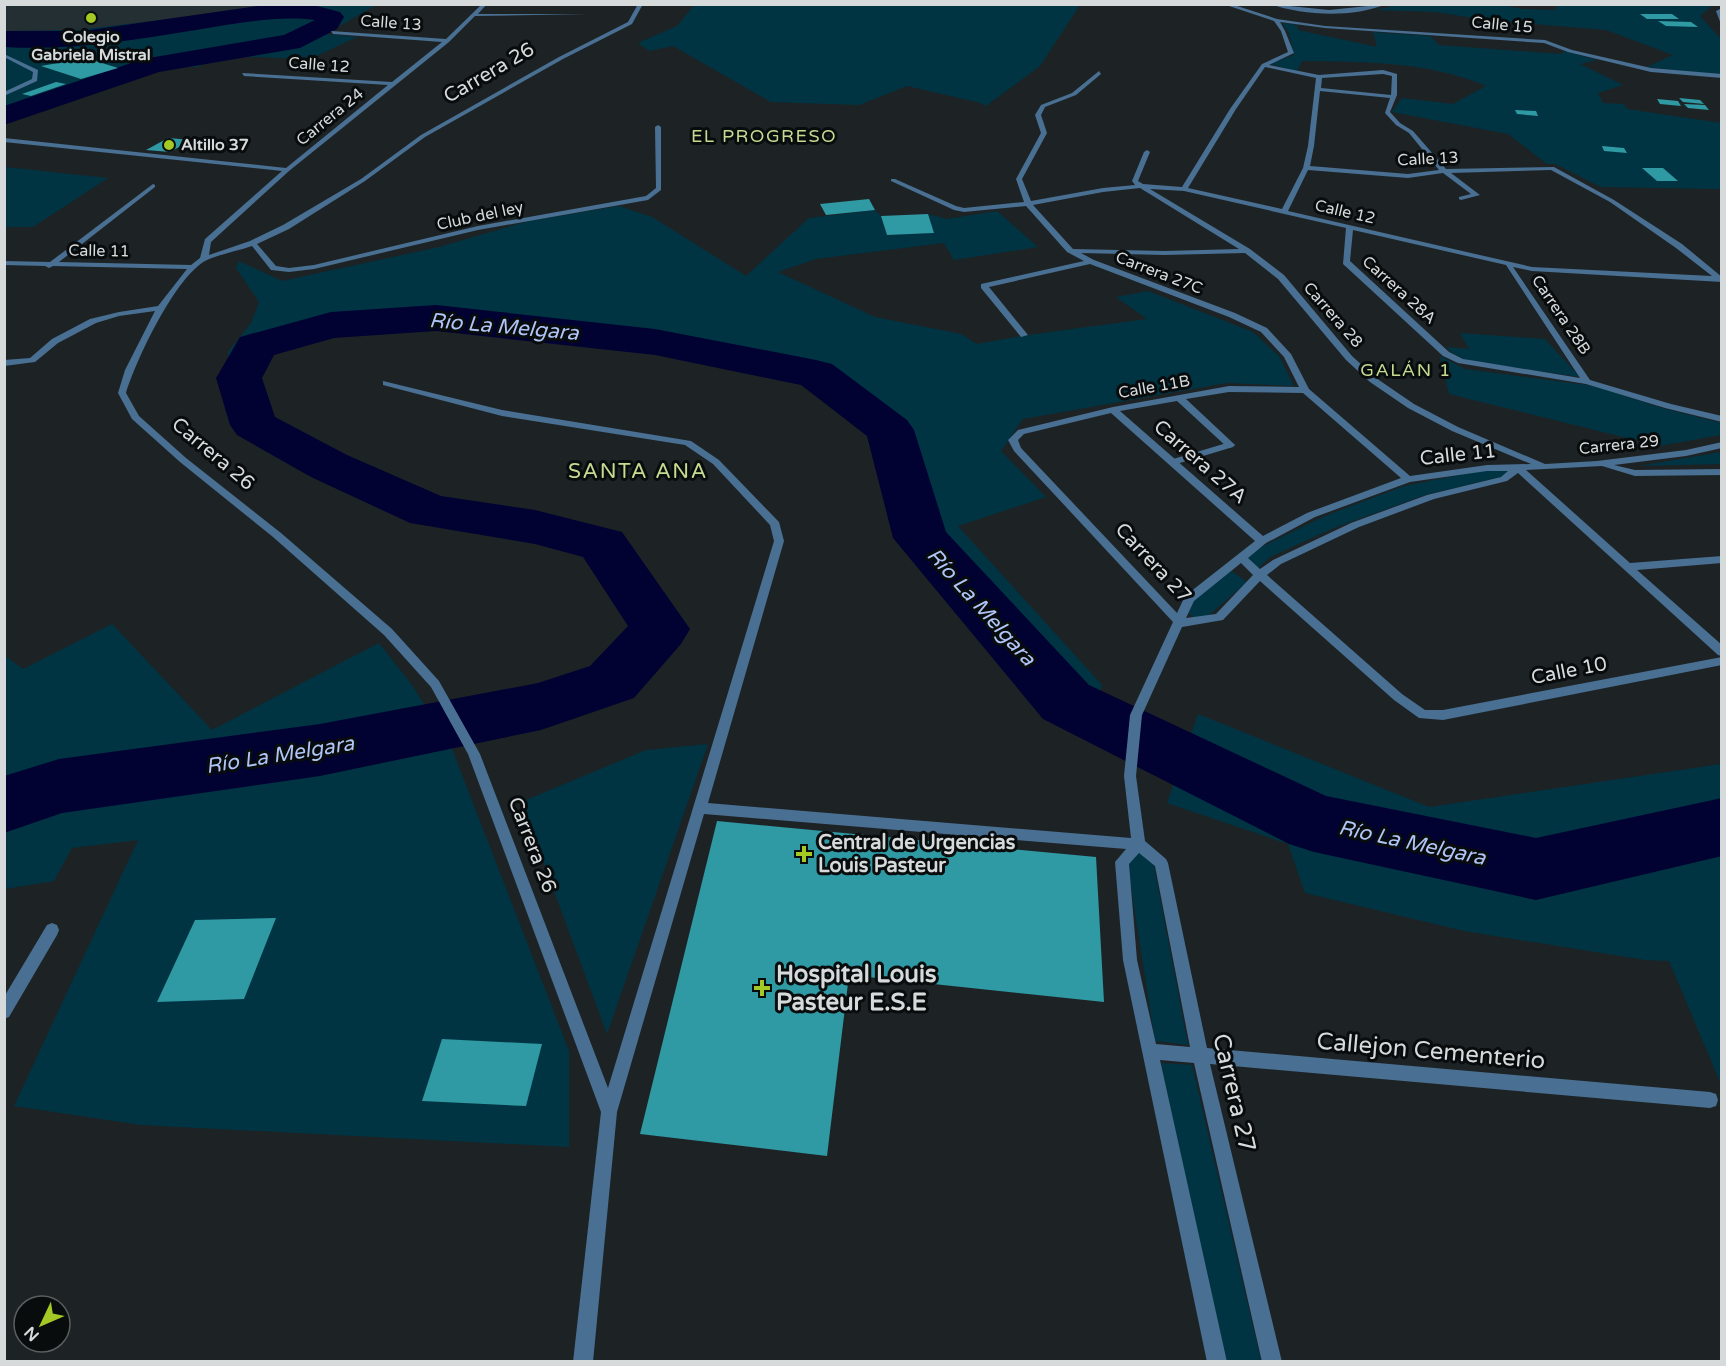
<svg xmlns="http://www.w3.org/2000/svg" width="1726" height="1366" viewBox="0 0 1726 1366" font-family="'Varela Round',sans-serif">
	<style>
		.built { fill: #242f34 }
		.green { fill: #013443 }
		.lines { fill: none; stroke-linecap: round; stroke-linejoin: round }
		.river { fill: #010232; fill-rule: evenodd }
		.building { fill: #2f99a4 }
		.service { fill: #496f92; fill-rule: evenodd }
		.pedestrian { fill: #496f92; fill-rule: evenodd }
		.minor { fill: #496f92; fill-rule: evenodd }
		.poi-dot { fill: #a4c824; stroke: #090c0d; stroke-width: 2 }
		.labels { text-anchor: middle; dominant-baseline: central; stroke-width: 6; stroke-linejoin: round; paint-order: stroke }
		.far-street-label { font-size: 16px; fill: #d6dadb; stroke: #090c0d }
		.far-poi-label { font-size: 16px; font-weight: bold; fill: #d6dadb; stroke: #090c0d }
		.far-neighbourhood-label { font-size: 18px; letter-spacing: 1.5px; fill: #c5db91; stroke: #090c0d }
		.street-label { font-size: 20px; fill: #d6dadb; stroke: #090c0d }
		.poi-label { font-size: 20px; font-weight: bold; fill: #d6dadb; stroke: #090c0d; text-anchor: start }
		.water-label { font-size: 21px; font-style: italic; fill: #b0c5f7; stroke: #090c0d }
		.neighbourhood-label { font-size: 21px; letter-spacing: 1.5px; fill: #c5db91; stroke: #090c0d }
		.near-poi-label { font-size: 24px; font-weight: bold; fill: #d6dadb; stroke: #090c0d; text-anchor: start }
		.near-street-label { font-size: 24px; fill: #d6dadb; stroke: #090c0d }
	</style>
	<rect width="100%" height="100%" fill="#1d2325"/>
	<!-- built -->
	<polygon class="built" points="4,5 287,5 77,30 5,31"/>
	<!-- green -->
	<g class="green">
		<polygon points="1400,4 1496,4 1523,9 1555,10 1557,4 1658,6 1657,5 1713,5 1700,16 1721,39 1721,75 1647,67 1673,55 1606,30 1486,20 1436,12 1376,10"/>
		<polygon points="287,5 376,5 326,34 357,37 310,59 221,56 197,67 164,67 5,121 4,31 77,30"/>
		<polygon points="694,5 694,4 1080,5 1040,66 986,106 981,103 907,86 859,105 771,102 673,46 649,51 638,43 677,26"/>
		<path d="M1282 23 1297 25 1298 30 1377 47 1373 32 1430 36 1439 45 1560 54 1565 51 1597 60 1580 64 1623 85 1598 93 1603 103 1624 104 1627 109 1721 123V189L1601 187 1555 164H1547L1508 134 1392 112 1402 98 1453 104 1486 86C1427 61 1364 62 1302 61L1297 71 1270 64 1294 55 1289 33Z"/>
		<polygon points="5,167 108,178 33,227 5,227"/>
		<path d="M619 206 652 217 746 276 809 218 875 210 881 216 887 235 934 233 928 214 947 219 997 211 1038 247 954 260 944 243 816 259 778 272 875 317 961 334 977 344C1033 333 1090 327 1147 319L1116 297 1148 291 1253 332 1279 356 1294 386 1227 383 1023 419 1001 451 1046 497 958 526 1102 685 1095 707 1078 699 929 539 901 423 828 370 654 335 441 312 328 321 254 342 228 379V352L251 323 259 302 236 268 239 261 282 281 439 247 529 221Z"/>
		<polygon points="1460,333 1545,339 1580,377 1468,361 1452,353 1446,347 1469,349"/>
		<polygon points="1440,356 1465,369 1594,386 1662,408 1721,423 1721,435 1659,446 1449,394"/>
		<polygon points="1721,452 1721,464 1639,466"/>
		<polygon points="1505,466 1513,474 1425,495 1334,528 1270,557 1256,570 1242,559 1259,548 1325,516 1404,486"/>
		<polygon points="1230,570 1247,582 1201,622 1183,610"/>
		<polygon points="112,624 212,730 379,643 412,685 433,719 353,735 52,780 5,796 5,656 23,669"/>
		<polygon points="1198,714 1429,807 1721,764 1721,1084 1669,961 1645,960 1464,931 1305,893 1288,844 1167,803"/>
		<polygon points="445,731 569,1051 569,1147 141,1125 14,1106 138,840 72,848 54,881 5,889 5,813 57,796 244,770"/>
		<polygon points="708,744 607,1034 521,802 646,750"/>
		<polygon points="1125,849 1151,851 1188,1045 1155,1041"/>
		<polygon points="1161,1063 1192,1065 1261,1361 1222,1361"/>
	</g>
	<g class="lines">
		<!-- river -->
		<g class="river">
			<path d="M271 4H309L340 12 344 17 337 29 300 48 159 72 4 125V106L143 59 284 35 315 20C275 15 235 24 196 30 132 40 70 51 4 47V31H83Z"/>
			<polygon points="436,305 655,329 816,360 832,364 907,420 914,430 946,532 1089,685 1326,796 1536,838 1722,798 1722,856 1536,900 1314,852 1289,844 1043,719 893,538 867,436 801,385 655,355 436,331 334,338 274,355 262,378 275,417 347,455 441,496 535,510 622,532 690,629 681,644 634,698 541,730 320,776 62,813 4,833 4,776 59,759 320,724 538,683 590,666 628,626 583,557 535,544 410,523 311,477 237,435 230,425 216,378 240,337 331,312"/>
		</g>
	</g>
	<!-- building -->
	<g class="building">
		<polygon points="1640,14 1672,14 1679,19 1647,19"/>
		<polygon points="1658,21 1691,22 1698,27 1666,26"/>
		<polygon points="86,58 118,68 81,79 41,66"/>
		<polygon points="56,82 66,84 31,96 22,94"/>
		<polygon points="1679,98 1700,100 1704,104 1683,102"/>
		<polygon points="1657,99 1678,101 1681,106 1660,104"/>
		<polygon points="1684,104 1705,105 1709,110 1688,108"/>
		<polygon points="1515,110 1536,111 1538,116 1517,114"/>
		<polygon points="168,138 192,140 170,152 146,150"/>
		<polygon points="1602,146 1624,148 1627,153 1604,151"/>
		<polygon points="1642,168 1663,168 1678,181 1657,181"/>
		<polygon points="869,199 875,210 826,215 820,204"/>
		<polygon points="928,214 934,233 887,235 881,216"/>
		<polygon points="717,821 1096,857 1104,1002 849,975 827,1156 640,1134"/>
		<polygon points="276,918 244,999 157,1002 195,920"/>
		<polygon points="442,1039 542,1044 526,1106 422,1101"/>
	</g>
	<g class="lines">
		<!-- service -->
		<polygon class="service" points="4,54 38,70 37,81 4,96 4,92 32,79 33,72 4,57"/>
		<!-- pedestrian -->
		<polygon class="pedestrian" points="1230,442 1235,445 1233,447 1173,465 1168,462 1170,460"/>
		<!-- minor -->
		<g class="minor">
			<path d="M482 4H487L478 14H588L475 16 449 42 289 171 211 242 209 255 250 241 283 225 361 179 421 135 559 57 628 22 638 4H643L632 24 563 59 425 137 365 181 289 229 257 244 276 266 289 268 314 265 478 226 646 196 656 188 655 127 658 125 661 127V190L648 200 478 230 314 269 289 272 271 270 252 246C237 251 221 254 207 260 176 275 136 360 126 393L139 416 186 458 281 533 392 629 439 681 480 754 608 1088 774 541 770 525 713 464 685 445 502 416 383 385V381L502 410 691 441 719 460 779 522 784 541 708 803 1131 838 1124 776 1130 715 1173 622 1014 451 1008 440 1018 430 1113 407 1229 386 1299 387 1284 357 1261 332 1229 317 1090 264 989 287 1028 335 1021 337 981 288V284L1084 261 1067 252 1026 206 964 212 954 210 891 181V179H895L956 206 964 208 1024 202 1016 179 1041 133 1035 115 1041 105 1072 93 1099 71 1101 74 1076 95 1045 107 1041 115 1047 133 1022 179 1031 201 1103 188 1135 185 1132 181 1144 152 1147 150 1150 152 1138 181 1143 184 1182 187 1230 109 1262 64 1288 52 1281 31 1274 21 1223 4H1231L1277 19 1325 26 1545 40 1572 50 1651 68 1722 74V78L1651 72 1568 52 1544 43 1325 28 1280 22 1285 31 1294 53 1269 65 1319 75 1383 70 1397 74V95L1390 112 1400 123 1413 131 1446 169 1554 167 1614 200 1682 244 1722 277V282L1532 271 1513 267 1590 380 1671 404 1722 416V422L1665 408 1586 384 1458 363 1443 356 1343 264 1346 228 1184 191 1150 189 1250 249 1284 275 1352 356 1376 378 1414 404 1458 427 1545 464 1597 461 1686 450 1722 442V448L1686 456 1614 465 1635 470 1722 469V475L1635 476 1602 466 1526 470 1630 563 1722 556V563L1637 570 1722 645V656L1718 655 1518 473 1507 481 1434 499 1359 527 1281 564 1267 575 1402 694 1425 710H1443L1722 657V665L1443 720 1419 718 1394 700 1260 581 1223 620 1182 627 1142 715 1136 776 1145 841 1166 859 1168 863 1207 1048 1710 1092 1716 1094 1718 1100 1716 1106 1710 1108 1210 1064 1282 1362H1262L1194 1063 1160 1060 1227 1362H1207L1123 960 1115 862 1126 849 704 814 617 1112 593 1362H573L601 1112 468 754 431 687 384 635 273 537 180 462 132 419 118 393 125 370 155 311 119 316 96 323 58 343 35 362 4 366V360L30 358 52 339 90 319 119 312 158 306 187 269 53 266 49 268 45 266 4 265V261L50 262 153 184 155 185V187L59 262 191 265 200 258 205 239 282 171 4 142V138L286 168 388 85 244 76 242 73 392 82 442 42 333 34 331 31 446 39ZM1265 67 1316 78 1308 146 1303 168 1282 209 1188 188 1236 109ZM1383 74 1392 76 1391 95 1321 88 1322 78ZM1320 91 1390 98 1385 113 1396 125 1409 133 1439 170 1408 174 1310 166 1314 146ZM1308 170 1408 178 1443 173 1471 194 1459 197V199L1461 200 1480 195 1451 173 1551 170 1610 202 1676 248 1712 276 1532 267 1288 211ZM1140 188 1239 249 1164 251 1073 249 1033 205 1103 192ZM1353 230 1506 265 1580 378 1476 361 1463 359 1449 352 1350 261ZM1081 253 1164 255 1245 253 1278 279 1346 360 1370 382 1408 408 1452 431 1531 464 1487 465 1410 476 1309 389 1291 354 1267 328 1235 313 1094 260ZM1229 392 1303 393 1401 478 1307 513 1263 536 1120 411 1177 401 1227 447 1230 448 1235 445 1233 443 1186 399ZM1111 413 1255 541 1185 596 1177 613 1021 448 1018 440 1024 434ZM1487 471H1508L1501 477 1427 495 1351 523 1273 560 1260 569 1248 558 1266 543 1315 517 1410 482ZM1241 563 1253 575 1216 614 1186 618 1194 601ZM1139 853 1155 866 1190 1047 1156 1044 1137 960 1129 864Z"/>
			<path d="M1270 4 1329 10 1387 4C1352 18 1305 16 1270 4Z"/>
			<polygon points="1722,8 1722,27 1716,11"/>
			<polygon points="52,923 57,925 59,930 57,935 9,1017 4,1019 4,997 47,925"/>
		</g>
	</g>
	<!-- markers -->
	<g class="poi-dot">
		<circle cx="91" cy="18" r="6"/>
		<circle cx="169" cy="145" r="6"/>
		<path d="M801 845h6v6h6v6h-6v6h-6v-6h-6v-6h6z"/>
		<path d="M759 979h6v6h6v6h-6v6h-6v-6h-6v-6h6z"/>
	</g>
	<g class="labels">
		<!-- far-street labels -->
		<g class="far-street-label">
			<text transform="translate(391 23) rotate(4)">Calle 13</text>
			<text transform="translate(1502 25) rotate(5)">Calle 15</text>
			<text transform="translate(319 65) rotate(4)">Calle 12</text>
			<text transform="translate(330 117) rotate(-39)">Carrera 24</text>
			<text transform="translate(1428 159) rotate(-3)">Calle 13</text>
			<text transform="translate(1345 212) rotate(13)">Calle 12</text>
			<text transform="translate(480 216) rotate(-12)">Club del ley</text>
			<text transform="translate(99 251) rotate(1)">Calle 11</text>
			<text transform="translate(1159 273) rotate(21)">Carrera 27C</text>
			<text transform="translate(1399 290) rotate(42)">Carrera 28A</text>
			<text transform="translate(1333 315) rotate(49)">Carrera 28</text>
			<text transform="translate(1561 315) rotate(56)">Carrera 28B</text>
			<text transform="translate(1154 387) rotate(-10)">Calle 11B</text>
			<text transform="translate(1619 445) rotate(-6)">Carrera 29</text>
		</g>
		<!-- far-poi labels -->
		<g class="far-poi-label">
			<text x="91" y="37">Colegio<tspan x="91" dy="18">Gabriela Mistral</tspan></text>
			<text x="181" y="145" text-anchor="start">Altillo 37</text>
		</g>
		<!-- far-neighbourhood labels -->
		<g class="far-neighbourhood-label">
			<text x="764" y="136">EL PROGRESO</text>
			<text x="1406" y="370">GALÁN 1</text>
		</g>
		<!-- street labels -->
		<g class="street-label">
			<text transform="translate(489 73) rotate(-30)">Carrera 26</text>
			<text transform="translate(213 454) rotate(40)">Carrera 26</text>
			<text transform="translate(1458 455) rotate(-6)">Calle 11</text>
			<text transform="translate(1200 462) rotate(41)">Carrera 27A</text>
			<text transform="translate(1153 563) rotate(47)">Carrera 27</text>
			<text transform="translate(1569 671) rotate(-11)">Calle 10</text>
			<text transform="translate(532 845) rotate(69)">Carrera 26</text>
		</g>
		<!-- poi labels -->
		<g class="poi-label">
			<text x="818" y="843">Central de Urgencias<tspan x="818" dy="23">Louis Pasteur</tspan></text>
		</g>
		<!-- water labels -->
		<g class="water-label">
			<text transform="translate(504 327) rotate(5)">Río La Melgara</text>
			<text transform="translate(981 607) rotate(48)">Río La Melgara</text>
			<text transform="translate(280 755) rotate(-9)">Río La Melgara</text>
			<text transform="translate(1412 843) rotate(12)">Río La Melgara</text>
		</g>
		<!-- neighbourhood labels -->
		<g class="neighbourhood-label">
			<text x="638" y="471">SANTA ANA</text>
		</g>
		<!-- near-poi labels -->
		<g class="near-poi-label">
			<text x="776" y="974">Hospital Louis<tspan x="776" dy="28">Pasteur E.S.E</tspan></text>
		</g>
		<!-- near-street labels -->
		<g class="near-street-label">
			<text transform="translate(1431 1051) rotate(5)">Callejon Cementerio</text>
			<text transform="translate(1234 1093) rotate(77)">Carrera 27</text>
		</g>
	</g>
	<!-- border -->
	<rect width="1726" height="1366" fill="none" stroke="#d6dadb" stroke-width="12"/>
	<!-- north arrow -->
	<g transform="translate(42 1324) rotate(226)"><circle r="28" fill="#090c0d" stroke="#5b5e5f" stroke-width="1.5"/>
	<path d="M0-4.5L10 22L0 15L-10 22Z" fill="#a4c824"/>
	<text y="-9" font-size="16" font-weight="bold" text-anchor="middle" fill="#d6dadb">N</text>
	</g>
</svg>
